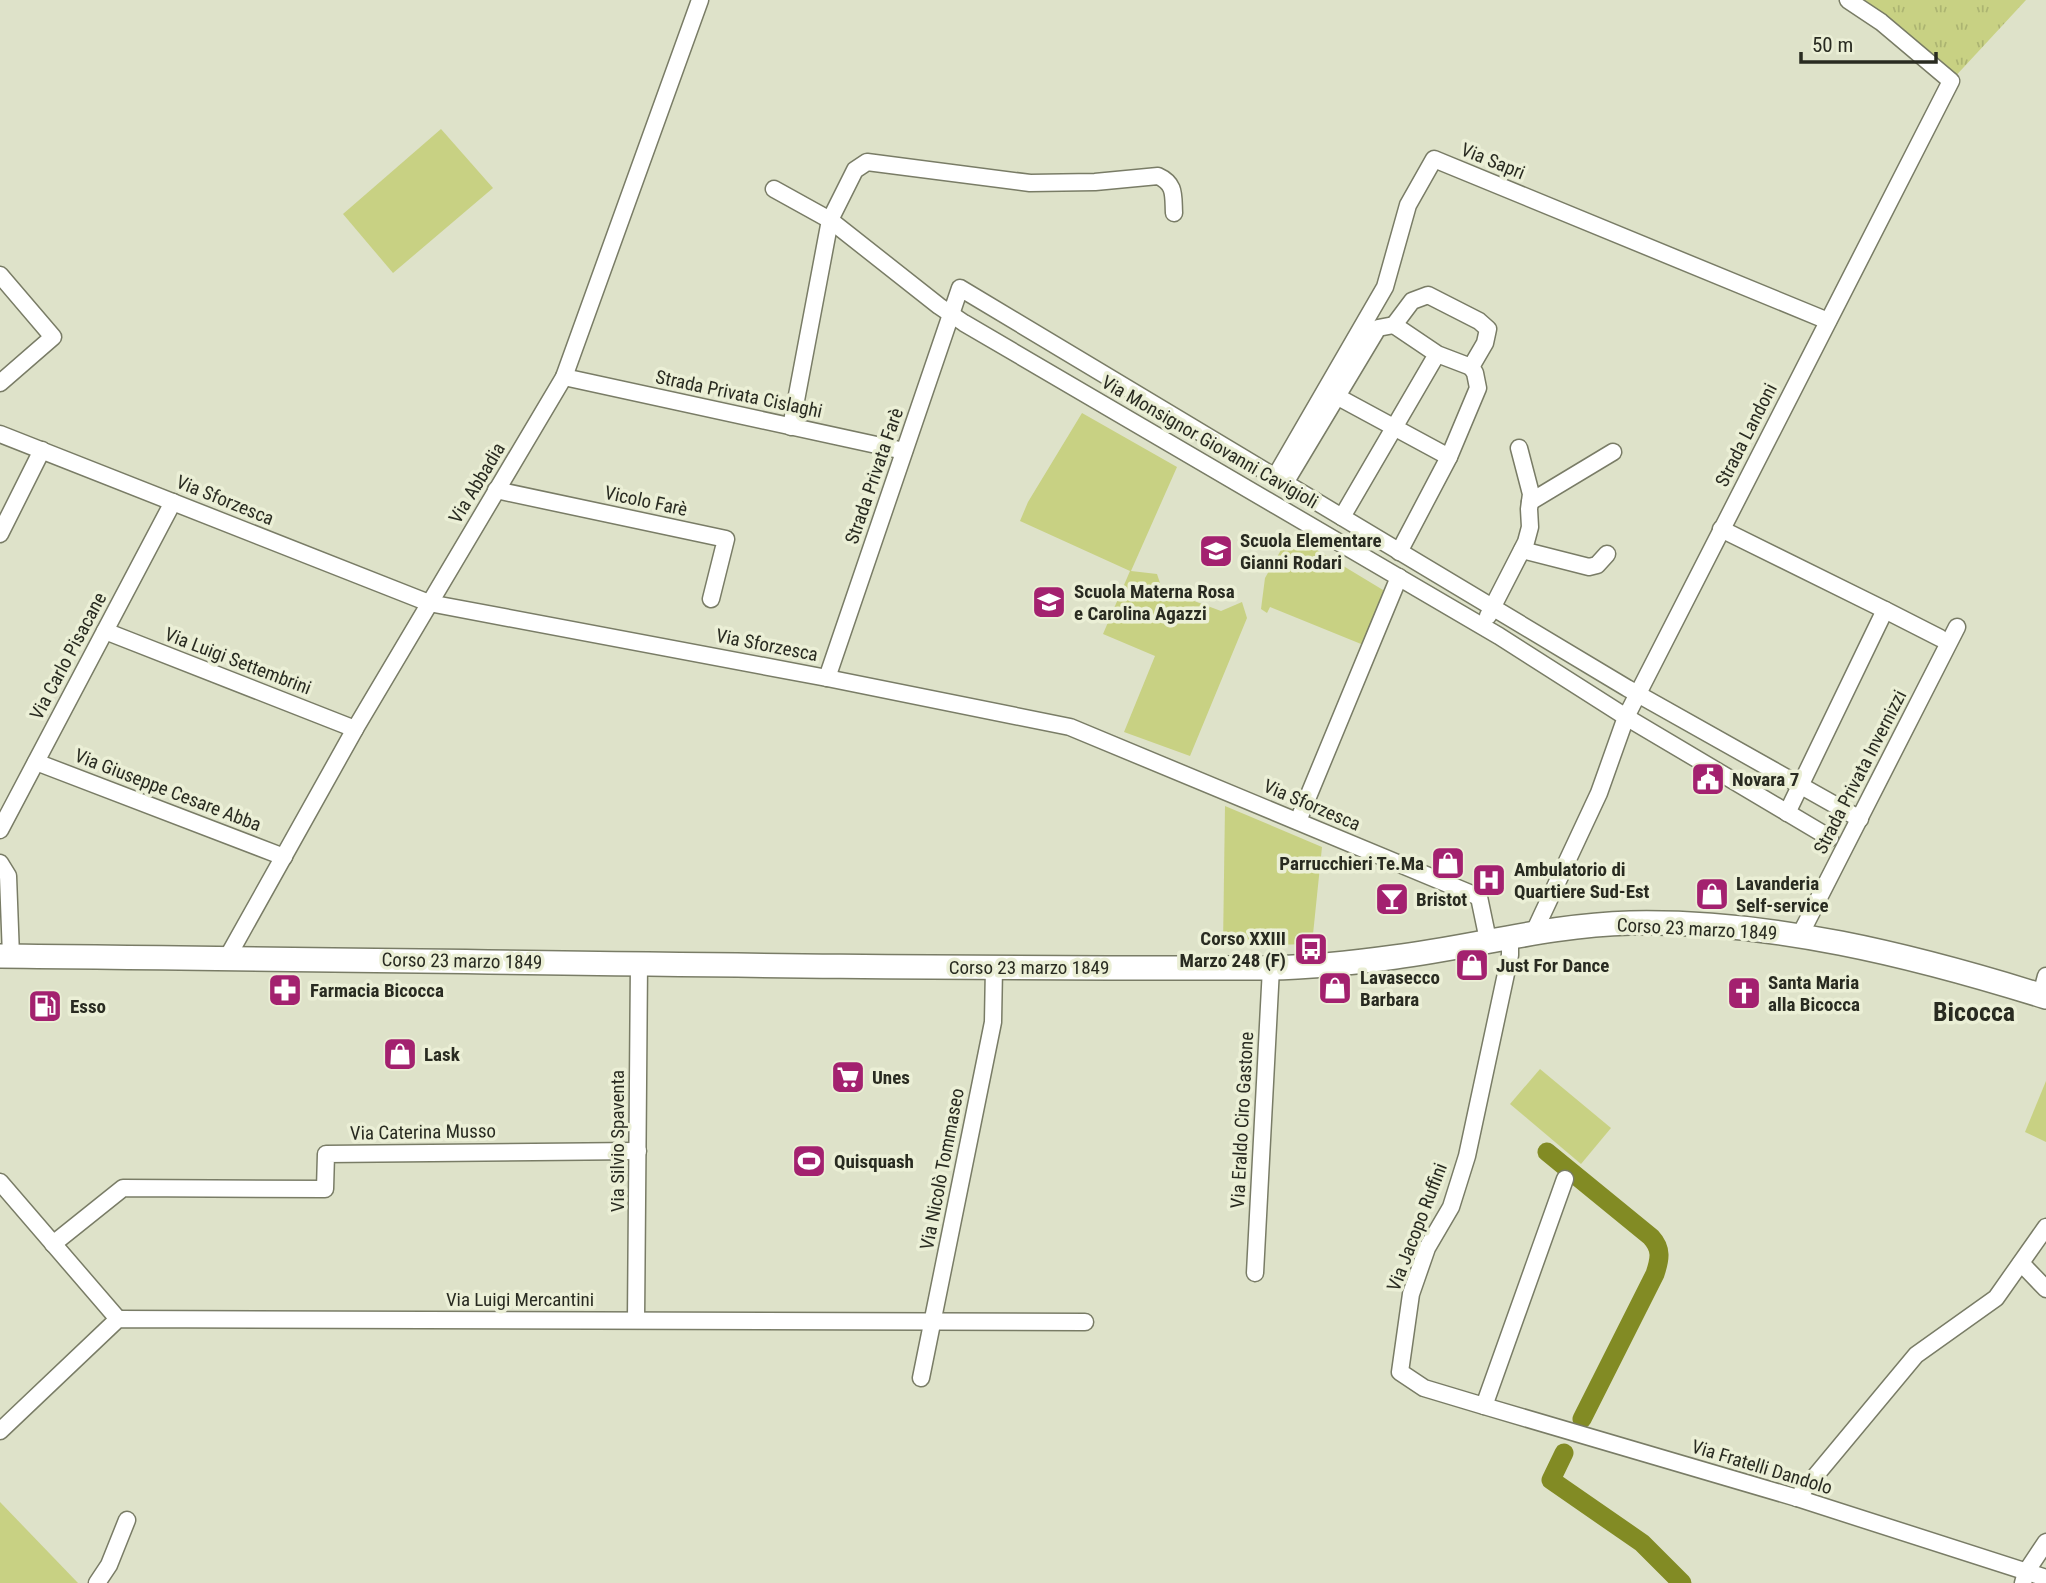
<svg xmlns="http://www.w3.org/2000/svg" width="2046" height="1583" viewBox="0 0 2046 1583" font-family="'Roboto Condensed',sans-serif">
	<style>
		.grass { fill: url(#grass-tufts) }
		.park { fill: #c8d183 }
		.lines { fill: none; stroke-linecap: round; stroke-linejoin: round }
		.canal { stroke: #828b24; stroke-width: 19 }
		.minor-casing { stroke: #797c66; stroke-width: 19 }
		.secondary-casing { stroke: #797c66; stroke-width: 26 }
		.minor { stroke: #fff; stroke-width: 16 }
		.secondary { stroke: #fff; stroke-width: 23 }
		.labels { text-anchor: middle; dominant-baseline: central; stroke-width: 7; stroke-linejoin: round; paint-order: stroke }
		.street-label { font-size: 19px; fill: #292b21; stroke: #ebefd6 }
		.poi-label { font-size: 19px; font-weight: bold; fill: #292b21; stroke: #ebefd6; text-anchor: start }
		.district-label { font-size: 26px; font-weight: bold; fill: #292b21; stroke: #ebefd6 }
	</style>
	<defs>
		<pattern id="grass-tufts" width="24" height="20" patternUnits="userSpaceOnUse" patternTransform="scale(1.75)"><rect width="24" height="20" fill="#c8d183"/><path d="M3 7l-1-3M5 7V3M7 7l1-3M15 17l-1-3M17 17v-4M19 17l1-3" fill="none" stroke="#acb471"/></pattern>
	</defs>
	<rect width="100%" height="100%" fill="#dee2c9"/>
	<!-- grass -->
	<polygon class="grass" points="1843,0 2026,0 1951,81"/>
	<!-- park -->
	<g class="park">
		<polygon points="441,129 493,188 393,273 343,214"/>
		<polygon points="1082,413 1177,467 1131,571 1157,574 1162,589 1221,611 1242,602 1247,618 1190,756 1124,732 1155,656 1103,634 1130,571 1020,521 1028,502"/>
		<polygon points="1297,538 1388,593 1366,646 1270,607 1267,613 1261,609 1265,578 1285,543 1290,543"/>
		<polygon points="1225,806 1322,847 1312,944 1223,946"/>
		<polygon points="1540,1069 1611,1128 1581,1164 1510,1104"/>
		<polygon points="2046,1081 2046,1142 2025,1132"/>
		<polygon points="0,1502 78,1583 0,1583"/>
	</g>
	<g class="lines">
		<!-- canal -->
		<g class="canal">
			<path d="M1547 1152 1651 1237C1662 1249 1660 1259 1655 1274L1582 1419"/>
			<polyline points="1564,1453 1551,1480 1642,1543 1682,1583"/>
		</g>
		<!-- minor casing -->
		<g class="minor-casing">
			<g id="minor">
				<polyline points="774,189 830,220 939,306 964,323 1499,636 1626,717 1830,838"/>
				<polyline points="0,275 53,337 0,383"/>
				<polyline points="564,377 904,451"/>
				<polyline points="1338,397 1449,457"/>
				<path d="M791 427 830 220 855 170 867 162 1030 183 1095 182 1158 176C1176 184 1173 196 1174 213"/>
				<polyline points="0,434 429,603 827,678 1070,727 1479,897 1488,940"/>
				<polyline points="1275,477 1385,287 1408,205 1434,159 1828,321"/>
				<polyline points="1285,483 1378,328 1394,325"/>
				<polyline points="496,490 726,539 711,599"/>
				<polyline points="1530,502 1613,452"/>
				<polyline points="1342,517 1437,354 1394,325 1412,301 1428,295 1479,321 1488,329 1485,343 1471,367 1437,354"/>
				<polyline points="1721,529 1885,610 1787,813"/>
				<polyline points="0,534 42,450"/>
				<polyline points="1522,550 1589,567 1597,565 1607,554"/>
				<polyline points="1399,552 1449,457 1478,388 1475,373 1471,367"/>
				<polyline points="1885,610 1940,638"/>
				<polyline points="1488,616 1526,542 1530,527 1529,509 1531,494 1519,448"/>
				<polyline points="105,631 355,729"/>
				<polyline points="827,678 960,288 1627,688 1860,819"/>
				<polyline points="36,762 284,857"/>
				<polyline points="1298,821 1399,577"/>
				<polyline points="0,830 173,502"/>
				<polyline points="0,863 8,876 11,956"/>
				<polyline points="1534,932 1599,793 1626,717 1951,81 1881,22 1848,0"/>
				<polyline points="1800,935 1957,627"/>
				<polyline points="1510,937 1510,955 1467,1156 1451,1207 1427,1248 1411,1294 1400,1372 1424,1388 1484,1406 1565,1179"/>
				<polyline points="227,958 355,729 564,377 700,0"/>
				<polyline points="2041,995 2046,976"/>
				<polyline points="0,1182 118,1319"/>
				<polyline points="53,1244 123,1188 325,1189 326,1154 638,1151"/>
				<polyline points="2021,1263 2046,1289"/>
				<polyline points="1255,1273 1271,968"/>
				<polyline points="636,1320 639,963"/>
				<polyline points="921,1378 993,1022 994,967"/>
				<polyline points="1484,1406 1797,1498 2046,1578"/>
				<polyline points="0,1431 118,1319 1085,1322"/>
				<polyline points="1797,1498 1916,1355 1996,1298 2046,1227"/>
				<polyline points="97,1583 109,1565 127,1520"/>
				<polyline points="2023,1583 2026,1572 2046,1542"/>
			</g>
		</g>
		<!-- secondary casing -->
		<g class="secondary-casing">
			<path id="secondary" d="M0 956C420 960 841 969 1261 968 1305 968 1352 963 1395 957 1474 947 1550 925 1630 923 1771 920 1912 955 2046 997"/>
		</g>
		<!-- minor -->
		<use href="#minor" class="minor"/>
		<!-- secondary -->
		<use href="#secondary" class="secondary"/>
	</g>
	<!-- icons -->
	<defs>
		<g id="school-square" transform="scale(1.75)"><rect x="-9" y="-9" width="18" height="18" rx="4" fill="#a3216f" stroke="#ebefd6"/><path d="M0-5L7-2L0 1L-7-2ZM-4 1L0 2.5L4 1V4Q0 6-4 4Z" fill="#fff"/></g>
		<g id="civic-square" transform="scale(1.75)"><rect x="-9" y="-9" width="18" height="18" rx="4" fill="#a3216f" stroke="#ebefd6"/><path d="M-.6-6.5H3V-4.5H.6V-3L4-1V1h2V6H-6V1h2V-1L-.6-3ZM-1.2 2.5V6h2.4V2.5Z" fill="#fff"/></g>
		<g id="shop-square" transform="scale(1.75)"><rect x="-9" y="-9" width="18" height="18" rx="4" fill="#a3216f" stroke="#ebefd6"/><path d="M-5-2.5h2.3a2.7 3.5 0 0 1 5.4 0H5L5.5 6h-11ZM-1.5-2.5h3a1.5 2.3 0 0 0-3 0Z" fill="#fff"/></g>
		<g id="hospital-square" transform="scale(1.75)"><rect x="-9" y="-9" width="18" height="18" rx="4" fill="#a3216f" stroke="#ebefd6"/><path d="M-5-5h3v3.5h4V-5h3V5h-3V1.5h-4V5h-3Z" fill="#fff"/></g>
		<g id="bar-square" transform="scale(1.75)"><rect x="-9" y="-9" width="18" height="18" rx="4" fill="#a3216f" stroke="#ebefd6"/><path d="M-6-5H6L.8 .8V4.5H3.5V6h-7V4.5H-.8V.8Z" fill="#fff"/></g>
		<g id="bus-square" transform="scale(1.75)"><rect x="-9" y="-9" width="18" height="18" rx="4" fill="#a3216f" stroke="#ebefd6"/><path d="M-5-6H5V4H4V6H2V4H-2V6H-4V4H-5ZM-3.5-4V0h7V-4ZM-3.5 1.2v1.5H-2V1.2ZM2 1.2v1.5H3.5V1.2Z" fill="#fff"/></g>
		<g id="pharmacy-square" transform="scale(1.75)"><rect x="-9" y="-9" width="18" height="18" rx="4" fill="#a3216f" stroke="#ebefd6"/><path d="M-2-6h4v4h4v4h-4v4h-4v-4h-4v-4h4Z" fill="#fff"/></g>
		<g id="church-square" transform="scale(1.75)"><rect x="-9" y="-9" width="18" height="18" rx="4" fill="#a3216f" stroke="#ebefd6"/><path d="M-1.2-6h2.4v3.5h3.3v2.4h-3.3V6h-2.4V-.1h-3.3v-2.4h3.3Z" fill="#fff"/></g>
		<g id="fuel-square" transform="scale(1.75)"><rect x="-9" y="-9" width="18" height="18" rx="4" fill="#a3216f" stroke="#ebefd6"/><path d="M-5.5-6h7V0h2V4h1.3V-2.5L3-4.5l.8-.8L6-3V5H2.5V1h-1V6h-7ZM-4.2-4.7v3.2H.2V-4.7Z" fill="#fff"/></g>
		<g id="supermarket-square" transform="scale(1.75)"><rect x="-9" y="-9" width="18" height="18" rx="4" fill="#a3216f" stroke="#ebefd6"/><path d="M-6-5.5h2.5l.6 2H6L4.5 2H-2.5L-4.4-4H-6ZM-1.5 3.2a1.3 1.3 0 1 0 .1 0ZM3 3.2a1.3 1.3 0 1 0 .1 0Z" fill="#fff"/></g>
		<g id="stadium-square" transform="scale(1.75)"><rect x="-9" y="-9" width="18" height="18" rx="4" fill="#a3216f" stroke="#ebefd6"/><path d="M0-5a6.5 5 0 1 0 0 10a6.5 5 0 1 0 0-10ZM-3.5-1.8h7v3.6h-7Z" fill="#fff"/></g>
	</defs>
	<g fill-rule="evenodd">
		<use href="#school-square" x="1216" y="551"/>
		<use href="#school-square" x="1049" y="602"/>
		<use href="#civic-square" x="1708" y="779"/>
		<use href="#shop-square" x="1448" y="863"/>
		<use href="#hospital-square" x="1489" y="880"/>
		<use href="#shop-square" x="1712" y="894"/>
		<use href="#bar-square" x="1392" y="899"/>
		<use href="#bus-square" x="1311" y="949"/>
		<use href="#shop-square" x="1472" y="965"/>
		<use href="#shop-square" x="1335" y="988"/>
		<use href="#pharmacy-square" x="285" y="990"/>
		<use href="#church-square" x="1744" y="993"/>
		<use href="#fuel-square" x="45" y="1006"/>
		<use href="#shop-square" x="400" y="1054"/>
		<use href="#supermarket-square" x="848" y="1077"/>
		<use href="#stadium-square" x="809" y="1161"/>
	</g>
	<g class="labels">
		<!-- street labels -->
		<g class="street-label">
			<text transform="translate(1493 161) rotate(22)">Via Sapri</text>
			<text transform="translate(739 394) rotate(12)">Strada Privata Cislaghi</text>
			<text transform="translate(1746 435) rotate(-63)">Strada Landoni</text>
			<text transform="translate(1210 442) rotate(30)">Via Monsignor Giovanni Cavigioli</text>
			<text transform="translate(874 476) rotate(-71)">Strada Privata Farè</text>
			<text transform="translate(477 483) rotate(-59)">Via Abbadia</text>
			<text transform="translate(225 500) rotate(22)">Via Sforzesca</text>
			<text transform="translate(646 501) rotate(12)">Vicolo Farè</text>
			<text transform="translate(767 645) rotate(11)">Via Sforzesca</text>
			<text transform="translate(68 656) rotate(-62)">Via Carlo Pisacane</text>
			<text transform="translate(238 661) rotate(21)">Via Luigi Settembrini</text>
			<text transform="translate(1860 772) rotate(-63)">Strada Privata Invernizzi</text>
			<text transform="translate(168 790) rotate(21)">Via Giuseppe Cesare Abba</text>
			<text transform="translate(1312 805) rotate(23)">Via Sforzesca</text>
			<text transform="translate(1697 929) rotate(3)">Corso 23 marzo 1849</text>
			<text transform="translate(462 961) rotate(1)">Corso 23 marzo 1849</text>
			<text x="1029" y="967">Corso 23 marzo 1849</text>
			<text transform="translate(1242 1120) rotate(-87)">Via Eraldo Ciro Gastone</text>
			<text transform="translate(423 1132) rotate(-1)">Via Caterina Musso</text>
			<text transform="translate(617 1141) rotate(-90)">Via Silvio Spaventa</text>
			<text transform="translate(942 1169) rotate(-79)">Via Nicolò Tommaseo</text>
			<text transform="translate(1417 1227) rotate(-69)">Via Jacopo Ruffini</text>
			<text x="520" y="1299">Via Luigi Mercantini</text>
			<text transform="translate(1762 1467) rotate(17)">Via Fratelli Dandolo</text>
		</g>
		<!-- poi labels -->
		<g class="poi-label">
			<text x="1240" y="540">Scuola Elementare<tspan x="1240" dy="22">Gianni Rodari</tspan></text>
			<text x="1074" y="591">Scuola Materna Rosa<tspan x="1074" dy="22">e Carolina Agazzi</tspan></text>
			<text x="1732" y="779">Novara 7</text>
			<text x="1424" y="863" text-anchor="end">Parrucchieri Te.Ma</text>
			<text x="1514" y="869">Ambulatorio di<tspan x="1514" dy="22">Quartiere Sud-Est</tspan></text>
			<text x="1736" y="883">Lavanderia<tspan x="1736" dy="22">Self-service</tspan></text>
			<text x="1416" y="899">Bristot</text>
			<text x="1286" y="938" text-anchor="end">Corso XXIII<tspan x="1286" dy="22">Marzo 248 (F)</tspan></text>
			<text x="1496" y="965">Just For Dance</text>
			<text x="1360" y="977">Lavasecco<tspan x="1360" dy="22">Barbara</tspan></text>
			<text x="1768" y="982">Santa Maria<tspan x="1768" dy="22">alla Bicocca</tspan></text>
			<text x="310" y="990">Farmacia Bicocca</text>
			<text x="70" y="1006">Esso</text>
			<text x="424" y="1054">Lask</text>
			<text x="872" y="1077">Unes</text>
			<text x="834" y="1161">Quisquash</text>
		</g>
		<!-- district labels -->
		<g class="district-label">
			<text x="1974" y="1012">Bicocca</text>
		</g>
	</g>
	<!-- scale -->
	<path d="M1801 52v10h135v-10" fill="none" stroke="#292b21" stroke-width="3.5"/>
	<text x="1812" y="52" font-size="21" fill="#292b21" stroke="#ebefd6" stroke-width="5" paint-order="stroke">50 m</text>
</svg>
